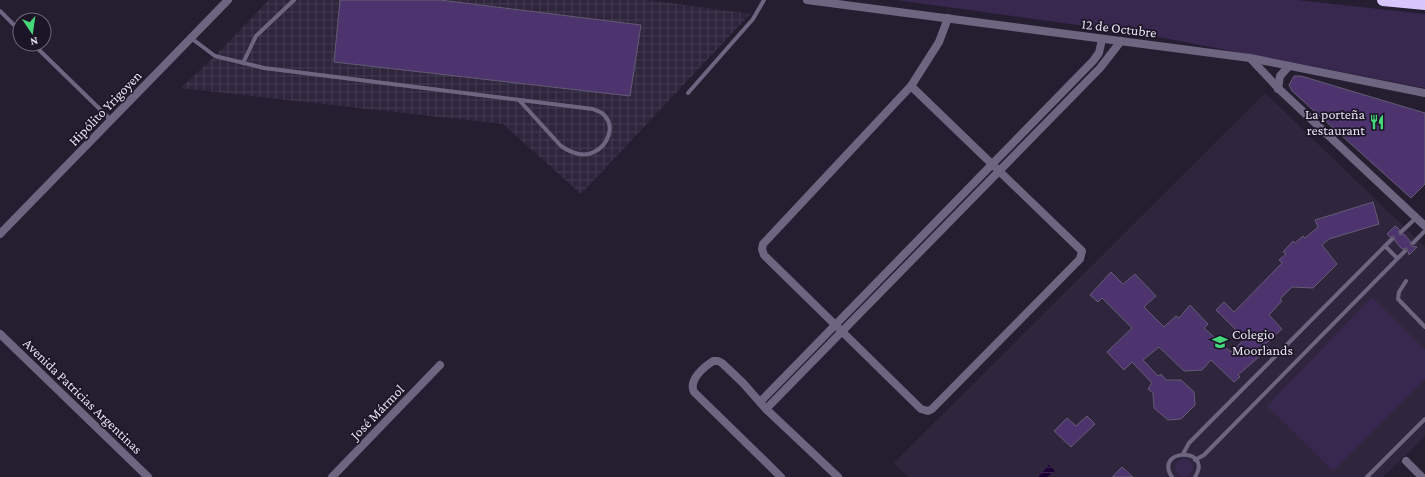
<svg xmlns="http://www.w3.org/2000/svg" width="1425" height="477" viewBox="0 0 1425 477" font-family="'Crimson Pro',serif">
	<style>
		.built { fill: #2f263e }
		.industrial { fill: url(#industrial-grid) }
		.green { fill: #38284f }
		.water { fill: url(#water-rules) }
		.building { fill: #4d346e; stroke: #645c72 }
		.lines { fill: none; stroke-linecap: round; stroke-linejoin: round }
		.service { stroke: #6e6580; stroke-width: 4 }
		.minor { stroke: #6e6580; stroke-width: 8 }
		.tertiary { stroke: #6e6580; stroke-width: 8 }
		.motorway { stroke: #d8c5fb; stroke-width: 12 }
		.labels { text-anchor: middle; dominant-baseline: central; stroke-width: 3.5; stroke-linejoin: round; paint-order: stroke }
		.street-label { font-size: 14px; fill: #e7e3f0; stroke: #1c1527 }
		.poi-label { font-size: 14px; fill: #e7e3f0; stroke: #1c1527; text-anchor: end }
	</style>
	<defs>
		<pattern id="industrial-grid" width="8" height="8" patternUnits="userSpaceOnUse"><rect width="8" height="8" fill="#2f263e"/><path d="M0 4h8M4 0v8" fill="none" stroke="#433b51"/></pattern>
		<pattern id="water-rules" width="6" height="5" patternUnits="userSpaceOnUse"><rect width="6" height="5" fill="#1c0137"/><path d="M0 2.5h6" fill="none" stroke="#3d2654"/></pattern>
	</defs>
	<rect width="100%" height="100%" fill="#251e31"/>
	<!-- built -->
	<polygon class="built" points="1265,93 1425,247 1425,436 1383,477 908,477 894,463"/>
	<!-- industrial -->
	<polygon class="industrial" points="269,0 648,0 750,14 581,194 503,124 181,88 215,56"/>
	<!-- green -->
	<g class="green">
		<polygon points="896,0 1297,0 1425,14 1425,88 1143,34"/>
		<polygon points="1372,297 1425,350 1425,379 1333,471 1267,406"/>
		<circle cx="1184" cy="468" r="9"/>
	</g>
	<!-- water -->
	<polygon class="water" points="1049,465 1055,471 1053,473 1051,473 1048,477 1038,477"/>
	<!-- building -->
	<g class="building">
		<polygon points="340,0 440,0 641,25 630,96 334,62"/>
		<polygon points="1294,76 1301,76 1425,113 1425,184 1411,198 1292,91 1289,85"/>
		<polygon points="1373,202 1379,224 1329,239 1322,245 1337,264 1313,288 1292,287 1280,299 1282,301 1269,315 1282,329 1265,344 1269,348 1238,375 1240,377 1234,382 1211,360 1202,370 1184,371 1159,347 1143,360 1158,376 1161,374 1166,380 1181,380 1194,392 1195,405 1181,419 1168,420 1154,408 1153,393 1148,389 1152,383 1132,362 1124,370 1107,352 1132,328 1102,298 1098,302 1090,295 1111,272 1123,284 1135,274 1156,296 1144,307 1164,327 1176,316 1179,318 1190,305 1208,324 1204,328 1231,352 1245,339 1216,310 1224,302 1234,312 1282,263 1279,260 1286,254 1283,252 1293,241 1295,243 1303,236 1305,238 1318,227 1315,220"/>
		<polygon points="1395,226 1399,229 1399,235 1404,234 1410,241 1411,246 1417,247 1409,255 1407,248 1402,249 1395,241 1394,236 1390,237 1387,234"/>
		<polygon points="1087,416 1095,424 1071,447 1054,431 1067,418 1076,426"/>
		<polygon points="1122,467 1133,477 1112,477"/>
	</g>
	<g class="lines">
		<!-- service -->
		<g class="service">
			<polyline points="0,11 20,31"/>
			<path d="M191 38 215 56 264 68 593 109C597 111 602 112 604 115 616 127 607 146 594 152 583 158 570 152 561 146L519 100"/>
			<polyline points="33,44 111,120"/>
			<polyline points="243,63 256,36 294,0"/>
			<polyline points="688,93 753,19 764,0"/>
			<polyline points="1401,232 1416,218"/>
			<polyline points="1413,243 1425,231"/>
			<polyline points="1385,246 1397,258"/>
			<polyline points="1406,281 1399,292 1398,299 1425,327"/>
			<polyline points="1183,454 1189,443 1392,239"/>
			<polyline points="1195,460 1204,455 1405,251"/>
			<path d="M1172 477C1153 448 1214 447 1195 477"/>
			<polyline points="1367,477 1425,419"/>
		</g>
		<!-- minor -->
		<g class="minor">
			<polyline points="1250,58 1280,90 1425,226"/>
			<polyline points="911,86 1082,251 1080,259 932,409 928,411 921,409 764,255 762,249 763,244 911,86 939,42 948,18"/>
			<polyline points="1278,89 1280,76 1289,66"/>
			<polyline points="760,402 1093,61 1099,53 1102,39"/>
			<polyline points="766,409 1100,68 1121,41"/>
			<polyline points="1406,461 1422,477"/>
			<polyline points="332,477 440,365"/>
			<path d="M781 477 694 392C688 380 704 367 713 361H718L722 363 743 383 766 409 838 477"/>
		</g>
		<!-- tertiary -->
		<g class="tertiary">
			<polyline points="807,0 1250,58 1425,93"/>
			<polyline points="0,234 228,0"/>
			<polyline points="0,334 148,477"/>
		</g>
		<!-- motorway -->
		<polyline class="motorway" points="1383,0 1425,4"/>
	</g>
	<!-- icons -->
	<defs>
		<g id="restaurant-bare" transform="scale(1.2)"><path d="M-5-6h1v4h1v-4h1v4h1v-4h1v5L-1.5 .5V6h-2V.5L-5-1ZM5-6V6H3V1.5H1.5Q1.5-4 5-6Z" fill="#46d779" stroke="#1c1527" stroke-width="2.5" paint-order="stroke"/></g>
		<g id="school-bare" transform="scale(1.2)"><path d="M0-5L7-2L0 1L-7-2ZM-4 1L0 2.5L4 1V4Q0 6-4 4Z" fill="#46d779" stroke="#1c1527" stroke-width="2.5" paint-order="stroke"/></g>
	</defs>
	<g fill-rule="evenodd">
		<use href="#restaurant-bare" x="1377" y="122"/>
		<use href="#school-bare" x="1220" y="342"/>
	</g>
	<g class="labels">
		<!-- street labels -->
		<g class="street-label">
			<text transform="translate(1119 28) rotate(7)">12 de Octubre</text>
			<text transform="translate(105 108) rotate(-46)">Hipólito Yrigoyen</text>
			<text transform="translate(83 396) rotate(44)">Avenida Patricias Argentinas</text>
			<text transform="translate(377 412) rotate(-46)">José Mármol</text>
		</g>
		<!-- poi labels -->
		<g class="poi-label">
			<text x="1365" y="114">La porteña<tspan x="1365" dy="16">restaurant</tspan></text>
			<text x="1232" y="334" text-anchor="start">Colegio<tspan x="1232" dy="16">Moorlands</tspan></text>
		</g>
	</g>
	<!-- north arrow -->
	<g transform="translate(32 32) rotate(167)"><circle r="19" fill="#1c1527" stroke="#6d6777"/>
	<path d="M0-3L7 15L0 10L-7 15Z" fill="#46d779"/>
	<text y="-6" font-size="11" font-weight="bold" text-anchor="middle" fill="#e7e3f0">N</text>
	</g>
</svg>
